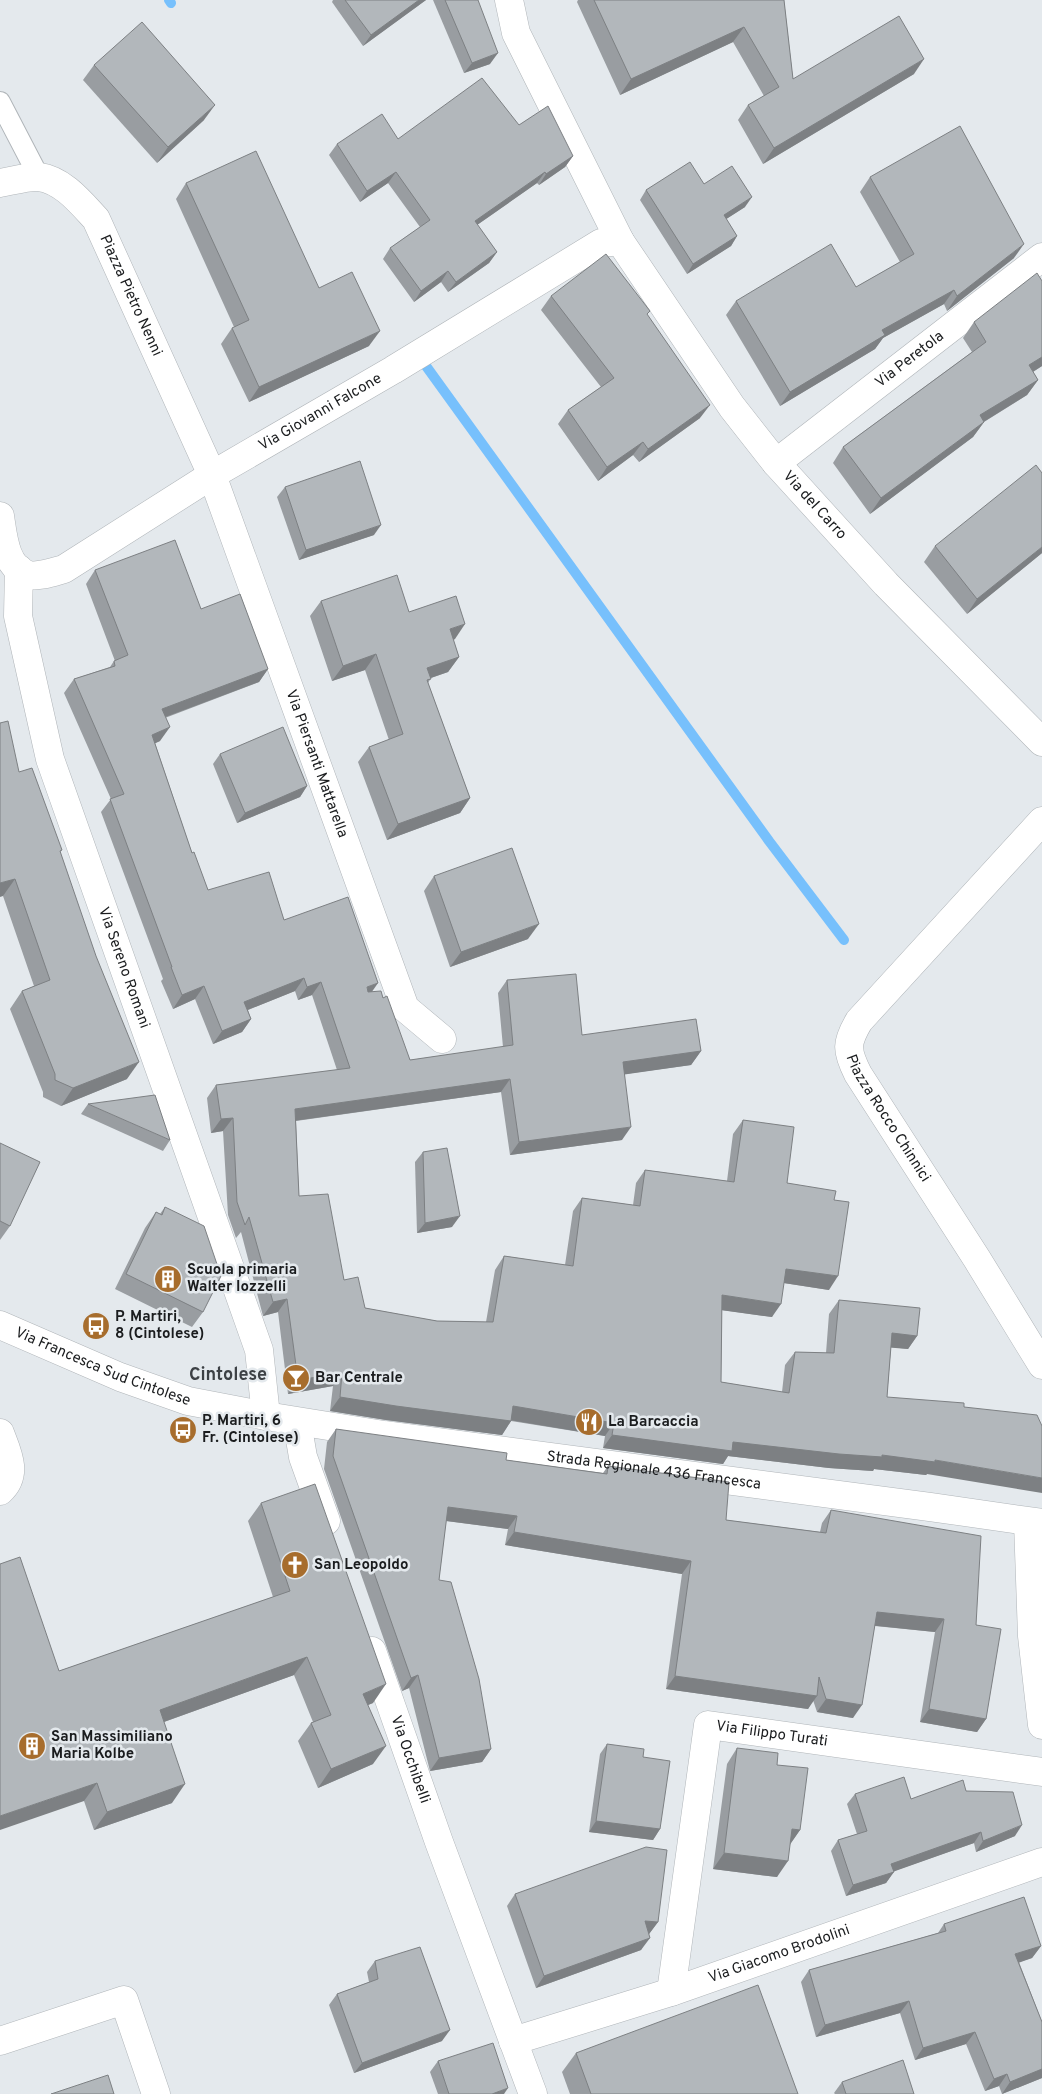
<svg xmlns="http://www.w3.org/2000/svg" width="1042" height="2094" viewBox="0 0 1042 2094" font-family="Overpass,sans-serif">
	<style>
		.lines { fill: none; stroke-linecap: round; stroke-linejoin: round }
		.stream { stroke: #77c0fc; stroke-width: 10 }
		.service-casing { stroke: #b0b5b9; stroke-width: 22 }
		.minor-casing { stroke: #b0b5b9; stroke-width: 29 }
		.tertiary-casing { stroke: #b0b5b9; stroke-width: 29 }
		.service { stroke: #fff; stroke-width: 20 }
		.minor { stroke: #fff; stroke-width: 28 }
		.tertiary { stroke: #fff; stroke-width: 28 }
		.wall { fill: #999da1 }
		.shaded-wall { fill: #7d8083 }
		.building { fill: #b2b7bb; stroke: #7d8083 }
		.labels { text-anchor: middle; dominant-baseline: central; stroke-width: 5; stroke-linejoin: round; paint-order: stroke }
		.street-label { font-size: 15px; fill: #1a1c1e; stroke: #e4e9ed }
		.poi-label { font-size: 15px; font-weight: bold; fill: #1a1c1e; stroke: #e4e9ed; text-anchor: start }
		.quarter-label { font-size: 18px; font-weight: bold; fill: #3d4145; stroke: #e4e9ed }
	</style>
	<rect width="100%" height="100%" fill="#e4e9ed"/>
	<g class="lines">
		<!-- stream -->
		<g class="stream">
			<polyline points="169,0 171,3"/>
			<polyline points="426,366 769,841 844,940"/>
		</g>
		<!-- service casing -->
		<g class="service-casing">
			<polyline id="service" points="0,102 39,177"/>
		</g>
		<!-- minor casing -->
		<g class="minor-casing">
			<g id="minor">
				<path id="s1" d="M509 0 516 33 620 241 732 407 776 463 886 584 1042 742"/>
				<path id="s2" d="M0 183C12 181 28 176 39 177 63 180 81 203 96 219L212 475 405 1008 442 1039"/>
				<path id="s3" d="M776 463 1042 257"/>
				<path id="s4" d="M0 516C3 535 5 569 29 575 40 577 53 572 64 569L212 475 393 370 601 243 620 241"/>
				<path id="s5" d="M19 569 18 616 50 759 259 1350 266 1416"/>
				<path id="s6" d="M1042 821 859 1021C846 1043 846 1050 858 1074L977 1259 1042 1365"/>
				<polyline points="297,1422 303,1457 326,1521"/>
				<path d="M0 1433C7 1452 19 1474 0 1491"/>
				<polyline points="1028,1522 1032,1636 1042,1725"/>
				<path id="s7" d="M372 1651 439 1842 533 2094"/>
				<path id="s8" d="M671 1992 708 1725 1042 1772"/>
				<polyline points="0,2041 124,2000 156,2094"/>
				<path id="s9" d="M513 2041 671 1992 1042 1862"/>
			</g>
		</g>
		<!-- tertiary casing -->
		<g class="tertiary-casing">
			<g id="tertiary">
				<path id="s10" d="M0 1325 120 1377 188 1401 266 1416 384 1435 930 1507 1042 1523"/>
			</g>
		</g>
		<!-- service -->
		<use href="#service" class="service"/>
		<!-- minor -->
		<use href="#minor" class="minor"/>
		<!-- tertiary -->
		<use href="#tertiary" class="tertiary"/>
	</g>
	<!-- wall -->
	<g class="wall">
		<polygon points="333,0 426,0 363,46 332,2"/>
		<polygon points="433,0 478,0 490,64 464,73"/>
		<polygon points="578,0 784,0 793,79 914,74 763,164 738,120 748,105 764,96 733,42 620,95 577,2"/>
		<polygon points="94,65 204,120 157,163 83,80"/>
		<polygon points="519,125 573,156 565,167 539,185 537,183 477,225 497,252 489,263 448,292 441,282 414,302 383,259 390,248 420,227 388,183 360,202 329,155 337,144 398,139"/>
		<polygon points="870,177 1014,258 947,311 944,304 883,338 875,349 780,406 726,315 736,301 856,287 900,262 860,192"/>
		<polygon points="186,183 319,288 369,346 249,402 221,344 232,328 234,327 176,199"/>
		<polygon points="704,184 745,207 726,219 737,236 731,246 687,274 640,200 646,190"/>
		<polygon points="1042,281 1042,366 1033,372 1038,380 1027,395 984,422 973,437 870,514 833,463 843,447 972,352 963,338 974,322"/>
		<polygon points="551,296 647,315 700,418 639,462 633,455 598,481 558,424 568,410 601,387 541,310"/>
		<polygon points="285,487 374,535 299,560 277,497"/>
		<polygon points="935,546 1042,553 967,614 924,562"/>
		<polygon points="95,570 201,609 268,669 259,682 165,718 160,741 155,743 192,853 208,890 284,920 372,992 383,998 410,1060 503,1047 498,993 507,980 582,1035 701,1051 691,1065 625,1074 622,1140 510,1155 501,1092 296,1121 299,1196 344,1280 365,1308 437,1321 486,1322 495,1270 504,1256 565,1265 573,1211 582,1198 633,1205 636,1183 645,1170 727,1181 733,1134 743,1120 787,1183 834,1200 829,1290 784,1283 772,1317 722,1310 721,1382 782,1392 785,1365 795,1352 826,1353 829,1314 839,1300 917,1336 908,1349 891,1347 887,1397 927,1474 926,1475 874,1469 873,1471 829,1468 728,1456 723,1464 603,1448 605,1436 511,1421 502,1435 386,1420 330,1411 333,1386 288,1394 278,1312 263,1316 241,1232 236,1238 228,1215 223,1131 211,1133 207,1098 216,1085 337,1070 312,995 298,1000 295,991 248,1010 251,1019 242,1032 213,1044 195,999 173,1009 161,981 163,979 101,812 111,799 64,693 74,679 110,667 114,661 115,661 86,584"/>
		<polygon points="321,601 409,612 455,639 453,640 459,657 448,672 431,678 428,683 470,798 460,813 387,840 358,762 369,747 389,740 365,670 332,681 310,616"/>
		<polygon points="220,754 307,786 300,797 237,823 213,764"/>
		<polygon points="19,772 62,850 60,852 127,1079 61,1106 43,1097 43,1092 10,1009 22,991 34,986 3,896"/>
		<polygon points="434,876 528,939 450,967 424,891"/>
		<polygon points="88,1104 170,1140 163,1151 81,1114"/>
		<polygon points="0,1143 10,1226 0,1240"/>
		<polygon points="423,1152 452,1227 417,1233 415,1162"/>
		<polygon points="165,1207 203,1312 192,1327 115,1289 145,1228 156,1212 160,1214"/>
		<polygon points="336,1429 506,1460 603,1473 608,1466 726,1520 820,1532 822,1523 831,1510 976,1625 986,1719 977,1732 920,1722 935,1632 875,1626 853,1718 817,1712 813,1700 808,1709 666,1689 682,1574 505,1545 508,1529 446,1521 439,1580 491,1749 482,1762 430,1771 409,1688 402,1691 324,1469 327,1442"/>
		<polygon points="261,1503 373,1703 368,1705 373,1764 318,1788 298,1741 311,1723 313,1722 294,1675 164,1722 172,1803 94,1830 84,1801 59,1671 273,1597 248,1521"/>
		<polygon points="607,1744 643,1757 660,1829 653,1840 589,1832 600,1754"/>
		<polygon points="737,1748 777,1765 800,1830 790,1844 777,1877 713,1869 727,1764"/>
		<polygon points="966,1791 1015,1836 976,1852 974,1843 894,1871 886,1883 846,1896 831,1851 838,1840 857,1834 847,1804 855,1794 911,1799"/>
		<polygon points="515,1894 658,1922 649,1934 641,1950 536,1988 507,1906"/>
		<polygon points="944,1924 1041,1946 1032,1958 1019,1962 1042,2022 1042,2078 1002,2094 999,2086 985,2091 966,2044 915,2060 900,2013 816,2037 801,1982 809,1970 938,1933"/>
		<polygon points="375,1961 442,2041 354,2073 329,2005 337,1994 369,1982 367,1972"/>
		<polygon points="576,2053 798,2094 570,2094 562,2072"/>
		<polygon points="438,2061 504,2094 438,2094 430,2072"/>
		<polygon points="842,2082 914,2094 835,2094 834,2093"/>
	</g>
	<!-- shaded-wall -->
	<g class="shaded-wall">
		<polygon points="419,0 426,0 363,46 371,35"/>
		<polygon points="744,27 733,42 620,95 631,79"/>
		<polygon points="498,53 490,64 464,73 472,63"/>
		<polygon points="924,59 914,74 763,164 774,148"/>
		<polygon points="215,105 204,120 157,163 168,147"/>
		<polygon points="573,156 565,167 539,185 546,174"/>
		<polygon points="396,172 388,183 360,202 367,191"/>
		<polygon points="545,172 537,183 467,232 475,221"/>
		<polygon points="752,197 745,207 717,225 724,215"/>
		<polygon points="737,236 731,246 687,274 693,264"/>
		<polygon points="1024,244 1014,258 947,311 957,296"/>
		<polygon points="497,252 489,263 448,292 456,282"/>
		<polygon points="448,271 441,282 414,302 421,291"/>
		<polygon points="954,290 944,304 883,338 875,349 780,406 790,392 882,330"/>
		<polygon points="380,331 369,346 249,402 259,387"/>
		<polygon points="1042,357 1042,366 1018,381 1029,365"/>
		<polygon points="1038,380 1027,395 969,431 980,415"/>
		<polygon points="710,405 700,418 639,462 648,449"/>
		<polygon points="984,422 973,437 870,514 881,498"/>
		<polygon points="643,442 633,455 598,481 607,467"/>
		<polygon points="381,525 374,535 299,560 306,550"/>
		<polygon points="1042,547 1042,553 967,614 977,599"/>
		<polygon points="465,624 455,639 439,645 450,629"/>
		<polygon points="376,654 365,670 332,681 343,666"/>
		<polygon points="459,657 448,672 416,683 427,668"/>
		<polygon points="268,669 259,682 152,722 162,709"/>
		<polygon points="170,727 160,741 143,749 152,735"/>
		<polygon points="307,786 300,797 237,823 245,813"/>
		<polygon points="470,798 460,813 387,840 398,824"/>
		<polygon points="15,879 3,896 0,897 0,883"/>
		<polygon points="539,924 528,939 450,967 461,952"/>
		<polygon points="304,978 295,991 235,1015 244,1002"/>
		<polygon points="321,982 312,995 298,1000 307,987"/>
		<polygon points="378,983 369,996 367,987"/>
		<polygon points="204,986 195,999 173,1009 182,995"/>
		<polygon points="251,1019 242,1032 213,1044 222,1031"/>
		<polygon points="701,1051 691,1065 614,1076 623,1062"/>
		<polygon points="139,1062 127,1079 61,1106 73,1088"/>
		<polygon points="510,1079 501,1092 286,1122 295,1109"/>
		<polygon points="233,1118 223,1131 211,1133 221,1119"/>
		<polygon points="631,1127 622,1140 510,1155 519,1142"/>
		<polygon points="460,1216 452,1227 417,1233 425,1223"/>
		<polygon points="786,1269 838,1276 829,1290 777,1282"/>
		<polygon points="722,1295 781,1304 772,1317 713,1309"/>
		<polygon points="287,1299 278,1312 263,1316 273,1302"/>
		<polygon points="892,1333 917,1336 908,1349 883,1347"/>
		<polygon points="342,1373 333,1386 288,1394 298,1380"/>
		<polygon points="340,1397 511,1421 502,1435 386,1420 330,1411"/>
		<polygon points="513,1406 614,1423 605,1436 504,1419"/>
		<polygon points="612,1435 733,1442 935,1460 1042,1478 1042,1493 927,1474 926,1475 874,1469 873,1471 829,1468 728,1456 723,1464 603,1448"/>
		<polygon points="448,1507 517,1516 508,1529 439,1520"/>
		<polygon points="514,1532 691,1561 682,1574 505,1545"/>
		<polygon points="877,1612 944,1619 935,1632 868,1625"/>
		<polygon points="307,1657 294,1675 147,1728 160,1710"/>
		<polygon points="418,1675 409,1688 402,1691 411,1678"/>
		<polygon points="675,1676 817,1696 808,1709 666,1689"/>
		<polygon points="386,1684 373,1703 350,1712 363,1694"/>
		<polygon points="826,1699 862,1705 853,1718 817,1712"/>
		<polygon points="929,1709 986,1719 977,1732 920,1722"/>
		<polygon points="386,1746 373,1764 318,1788 331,1769"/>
		<polygon points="491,1749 482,1762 430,1771 439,1758"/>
		<polygon points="97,1783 84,1801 0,1830 0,1816"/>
		<polygon points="185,1784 172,1803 94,1830 107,1812"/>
		<polygon points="596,1821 660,1829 653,1840 589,1832"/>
		<polygon points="1022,1825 1015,1836 976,1852 983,1841"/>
		<polygon points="792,1829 800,1830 789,1846"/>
		<polygon points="981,1832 974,1843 884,1875 891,1864"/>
		<polygon points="724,1853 788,1861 777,1877 713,1869"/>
		<polygon points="894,1872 886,1883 846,1896 853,1885"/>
		<polygon points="645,1921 658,1922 649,1934 637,1933"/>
		<polygon points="650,1938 641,1950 536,1988 544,1976"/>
		<polygon points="1041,1946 1032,1958 1007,1967 1015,1954"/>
		<polygon points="909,2001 900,2013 816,2037 825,2025"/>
		<polygon points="450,2030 442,2041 354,2073 362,2063"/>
		<polygon points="975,2032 966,2044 915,2060 923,2048"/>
		<polygon points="1042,2069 1042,2078 1002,2094 1010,2082"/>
		<polygon points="1007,2074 999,2086 985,2091 994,2079"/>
		<polygon points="508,2088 504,2094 492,2094"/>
	</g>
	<!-- building -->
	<g class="building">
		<polygon points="345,0 419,0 371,35"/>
		<polygon points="445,0 478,0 498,53 472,63"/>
		<polygon points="594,0 784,0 793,79 899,16 924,59 774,148 748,105 779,87 744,27 631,79"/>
		<polygon points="142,22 215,105 168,147 94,65"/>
		<polygon points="482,78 519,125 548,106 573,156 546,174 545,172 475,221 497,252 456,282 448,271 421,291 390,248 430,220 396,172 367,191 337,144 382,114 398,139"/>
		<polygon points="960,126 1024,244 957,296 954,290 882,330 885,335 790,392 736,301 831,244 856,287 914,254 870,177"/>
		<polygon points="256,151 319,288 352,272 380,331 259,387 232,328 249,320 186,183"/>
		<polygon points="690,162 704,184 732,166 752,197 724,215 737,236 693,264 646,190"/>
		<polygon points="606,254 650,311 647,314 710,405 648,449 643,442 607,467 568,410 614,378 551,296"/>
		<polygon points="1037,273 1042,281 1042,357 1029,365 1038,380 980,415 984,422 881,498 843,447 986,342 974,322"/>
		<polygon points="360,461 381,525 306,550 285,487"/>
		<polygon points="1036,465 1042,473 1042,547 977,599 935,546"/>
		<polygon points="175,540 201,609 240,594 268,669 162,709 170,727 152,735 192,853 194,852 208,890 269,872 284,920 348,897 378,983 367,987 368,992 381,991 383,998 387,996 410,1060 513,1045 507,980 576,974 582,1035 696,1019 701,1051 623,1062 631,1127 519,1142 510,1079 295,1109 299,1196 328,1194 344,1280 358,1277 365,1308 437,1321 493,1322 504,1256 573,1266 582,1198 640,1206 645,1170 734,1182 743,1120 794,1127 787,1183 836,1191 834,1200 849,1202 838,1276 786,1269 781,1304 722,1295 721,1382 789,1393 795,1352 834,1353 839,1300 920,1308 917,1336 892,1333 887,1397 964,1403 964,1407 1037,1415 1042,1426 1042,1478 935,1460 935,1462 882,1455 882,1457 839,1454 733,1442 732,1451 612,1435 614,1423 513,1406 511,1421 396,1406 340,1397 342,1373 298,1380 287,1299 273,1302 249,1217 245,1225 237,1202 233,1118 221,1119 216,1085 350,1068 321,982 307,987 304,978 244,1002 251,1019 222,1031 204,986 182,995 171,967 172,967 110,799 124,794 74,679 115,666 114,661 128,655 95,570"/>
		<polygon points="397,575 409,612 456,596 465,624 450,629 459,657 427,668 431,679 427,680 470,798 398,824 369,747 403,734 376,654 343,666 321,601"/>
		<polygon points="8,721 19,772 32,768 62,850 60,851 96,956 139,1062 73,1088 55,1080 55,1074 22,991 50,980 15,879 0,883 0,723"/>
		<polygon points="283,727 307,786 245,813 220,754"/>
		<polygon points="512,848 539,924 461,952 434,876"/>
		<polygon points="155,1095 170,1140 88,1104"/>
		<polygon points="0,1143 40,1162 10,1226 0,1221"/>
		<polygon points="447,1148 460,1216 425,1223 423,1152"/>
		<polygon points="165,1207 204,1226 221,1276 203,1312 126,1274 156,1212 162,1215"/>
		<polygon points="336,1429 507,1453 506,1460 607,1474 608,1466 729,1482 726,1520 826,1533 831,1510 981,1536 976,1625 1001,1629 986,1719 929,1709 944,1619 877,1612 862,1705 826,1699 819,1677 817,1696 675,1676 691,1561 514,1532 517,1516 448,1507 439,1580 451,1582 479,1679 491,1749 439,1758 418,1675 411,1678 333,1456"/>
		<polygon points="315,1484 386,1684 363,1694 386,1746 331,1769 311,1723 331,1715 307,1657 160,1710 185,1784 107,1812 97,1783 0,1816 0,1564 20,1557 59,1671 290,1591 261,1503"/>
		<polygon points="607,1744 644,1749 643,1757 670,1761 660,1829 596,1821"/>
		<polygon points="737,1748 778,1753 777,1765 808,1768 800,1830 792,1829 788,1861 724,1853"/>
		<polygon points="904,1777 911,1799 963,1780 966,1791 1013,1792 1022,1825 983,1841 981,1832 891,1864 894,1872 853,1885 838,1840 867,1831 855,1794"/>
		<polygon points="646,1847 667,1850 658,1922 645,1921 650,1938 544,1976 515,1894"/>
		<polygon points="1024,1897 1041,1946 1015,1954 1042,2022 1042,2069 1010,2082 1007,2074 994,2079 975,2032 923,2048 909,2001 825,2025 809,1970 946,1931 944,1924"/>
		<polygon points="420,1947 450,2030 362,2063 337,1994 378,1979 375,1961"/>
		<polygon points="758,1985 798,2094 591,2094 576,2053"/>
		<polygon points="493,2043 508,2088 492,2094 449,2094 438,2061"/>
		<polygon points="903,2060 914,2094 846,2094 842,2082"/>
		<polygon points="108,2075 114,2094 51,2094"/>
	</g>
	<!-- icons -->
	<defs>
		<g id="building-disc" transform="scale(1.4375)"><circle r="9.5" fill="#a76d2d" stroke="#e4e9ed"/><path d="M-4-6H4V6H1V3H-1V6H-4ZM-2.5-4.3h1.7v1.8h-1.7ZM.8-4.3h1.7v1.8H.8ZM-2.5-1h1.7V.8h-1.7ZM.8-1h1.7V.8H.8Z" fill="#fff"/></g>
		<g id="bus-disc" transform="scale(1.4375)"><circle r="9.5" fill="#a76d2d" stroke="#e4e9ed"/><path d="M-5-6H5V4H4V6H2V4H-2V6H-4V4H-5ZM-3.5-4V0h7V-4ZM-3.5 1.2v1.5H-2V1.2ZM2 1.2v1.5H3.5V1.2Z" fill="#fff"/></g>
		<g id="bar-disc" transform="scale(1.4375)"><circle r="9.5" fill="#a76d2d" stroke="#e4e9ed"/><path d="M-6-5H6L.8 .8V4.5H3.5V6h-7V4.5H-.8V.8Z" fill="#fff"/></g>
		<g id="restaurant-disc" transform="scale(1.4375)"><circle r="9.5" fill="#a76d2d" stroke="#e4e9ed"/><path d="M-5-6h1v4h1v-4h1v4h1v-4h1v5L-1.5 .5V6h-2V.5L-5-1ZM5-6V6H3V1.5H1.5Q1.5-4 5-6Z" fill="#fff"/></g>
		<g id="church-disc" transform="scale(1.4375)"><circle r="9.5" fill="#a76d2d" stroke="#e4e9ed"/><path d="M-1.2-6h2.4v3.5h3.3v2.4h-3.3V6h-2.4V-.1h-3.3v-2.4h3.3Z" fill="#fff"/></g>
	</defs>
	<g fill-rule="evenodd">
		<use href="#building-disc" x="168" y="1279"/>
		<use href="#bus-disc" x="96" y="1326"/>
		<use href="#bar-disc" x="296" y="1378"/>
		<use href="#restaurant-disc" x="589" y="1422"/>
		<use href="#bus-disc" x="183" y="1430"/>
		<use href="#church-disc" x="295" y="1565"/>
		<use href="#building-disc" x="32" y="1746"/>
	</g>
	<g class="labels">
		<!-- street labels -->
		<g class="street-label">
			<text stroke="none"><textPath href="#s2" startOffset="196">Piazza Pietro Nenni</textPath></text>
			<text stroke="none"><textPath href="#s3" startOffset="169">Via Peretola</textPath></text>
			<text stroke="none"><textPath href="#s4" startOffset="406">Via Giovanni Falcone</textPath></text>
			<text stroke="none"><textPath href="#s1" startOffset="595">Via del Carro</textPath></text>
			<text stroke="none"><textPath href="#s2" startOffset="700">Via Piersanti Mattarella</textPath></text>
			<text stroke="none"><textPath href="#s5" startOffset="415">Via Sereno Romani</textPath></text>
			<text stroke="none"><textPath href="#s6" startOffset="381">Piazza Rocco Chinnici</textPath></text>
			<text stroke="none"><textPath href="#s10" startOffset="111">Via Francesca Sud Cintolese</textPath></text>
			<text stroke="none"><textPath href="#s10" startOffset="674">Strada Regionale 436 Francesca</textPath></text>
			<text stroke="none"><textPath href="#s8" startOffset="334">Via Filippo Turati</textPath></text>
			<text stroke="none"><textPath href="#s7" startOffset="115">Via Occhibelli</textPath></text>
			<text stroke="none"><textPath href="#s9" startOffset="280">Via Giacomo Brodolini</textPath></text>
		</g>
		<!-- poi labels -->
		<g class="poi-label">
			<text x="187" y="1270">Scuola primaria<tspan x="187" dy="17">Walter Iozzelli</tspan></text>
			<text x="115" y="1317">P. Martiri,<tspan x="115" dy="17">8 (Cintolese)</tspan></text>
			<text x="315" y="1378">Bar Centrale</text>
			<text x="202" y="1421">P. Martiri, 6<tspan x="202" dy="17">Fr. (Cintolese)</tspan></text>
			<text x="608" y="1422">La Barcaccia</text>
			<text x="314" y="1565">San Leopoldo</text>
			<text x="51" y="1737">San Massimiliano<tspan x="51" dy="17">Maria Kolbe</tspan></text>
		</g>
		<!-- quarter labels -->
		<g class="quarter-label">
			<text x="228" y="1375">Cintolese</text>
		</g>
	</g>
</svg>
